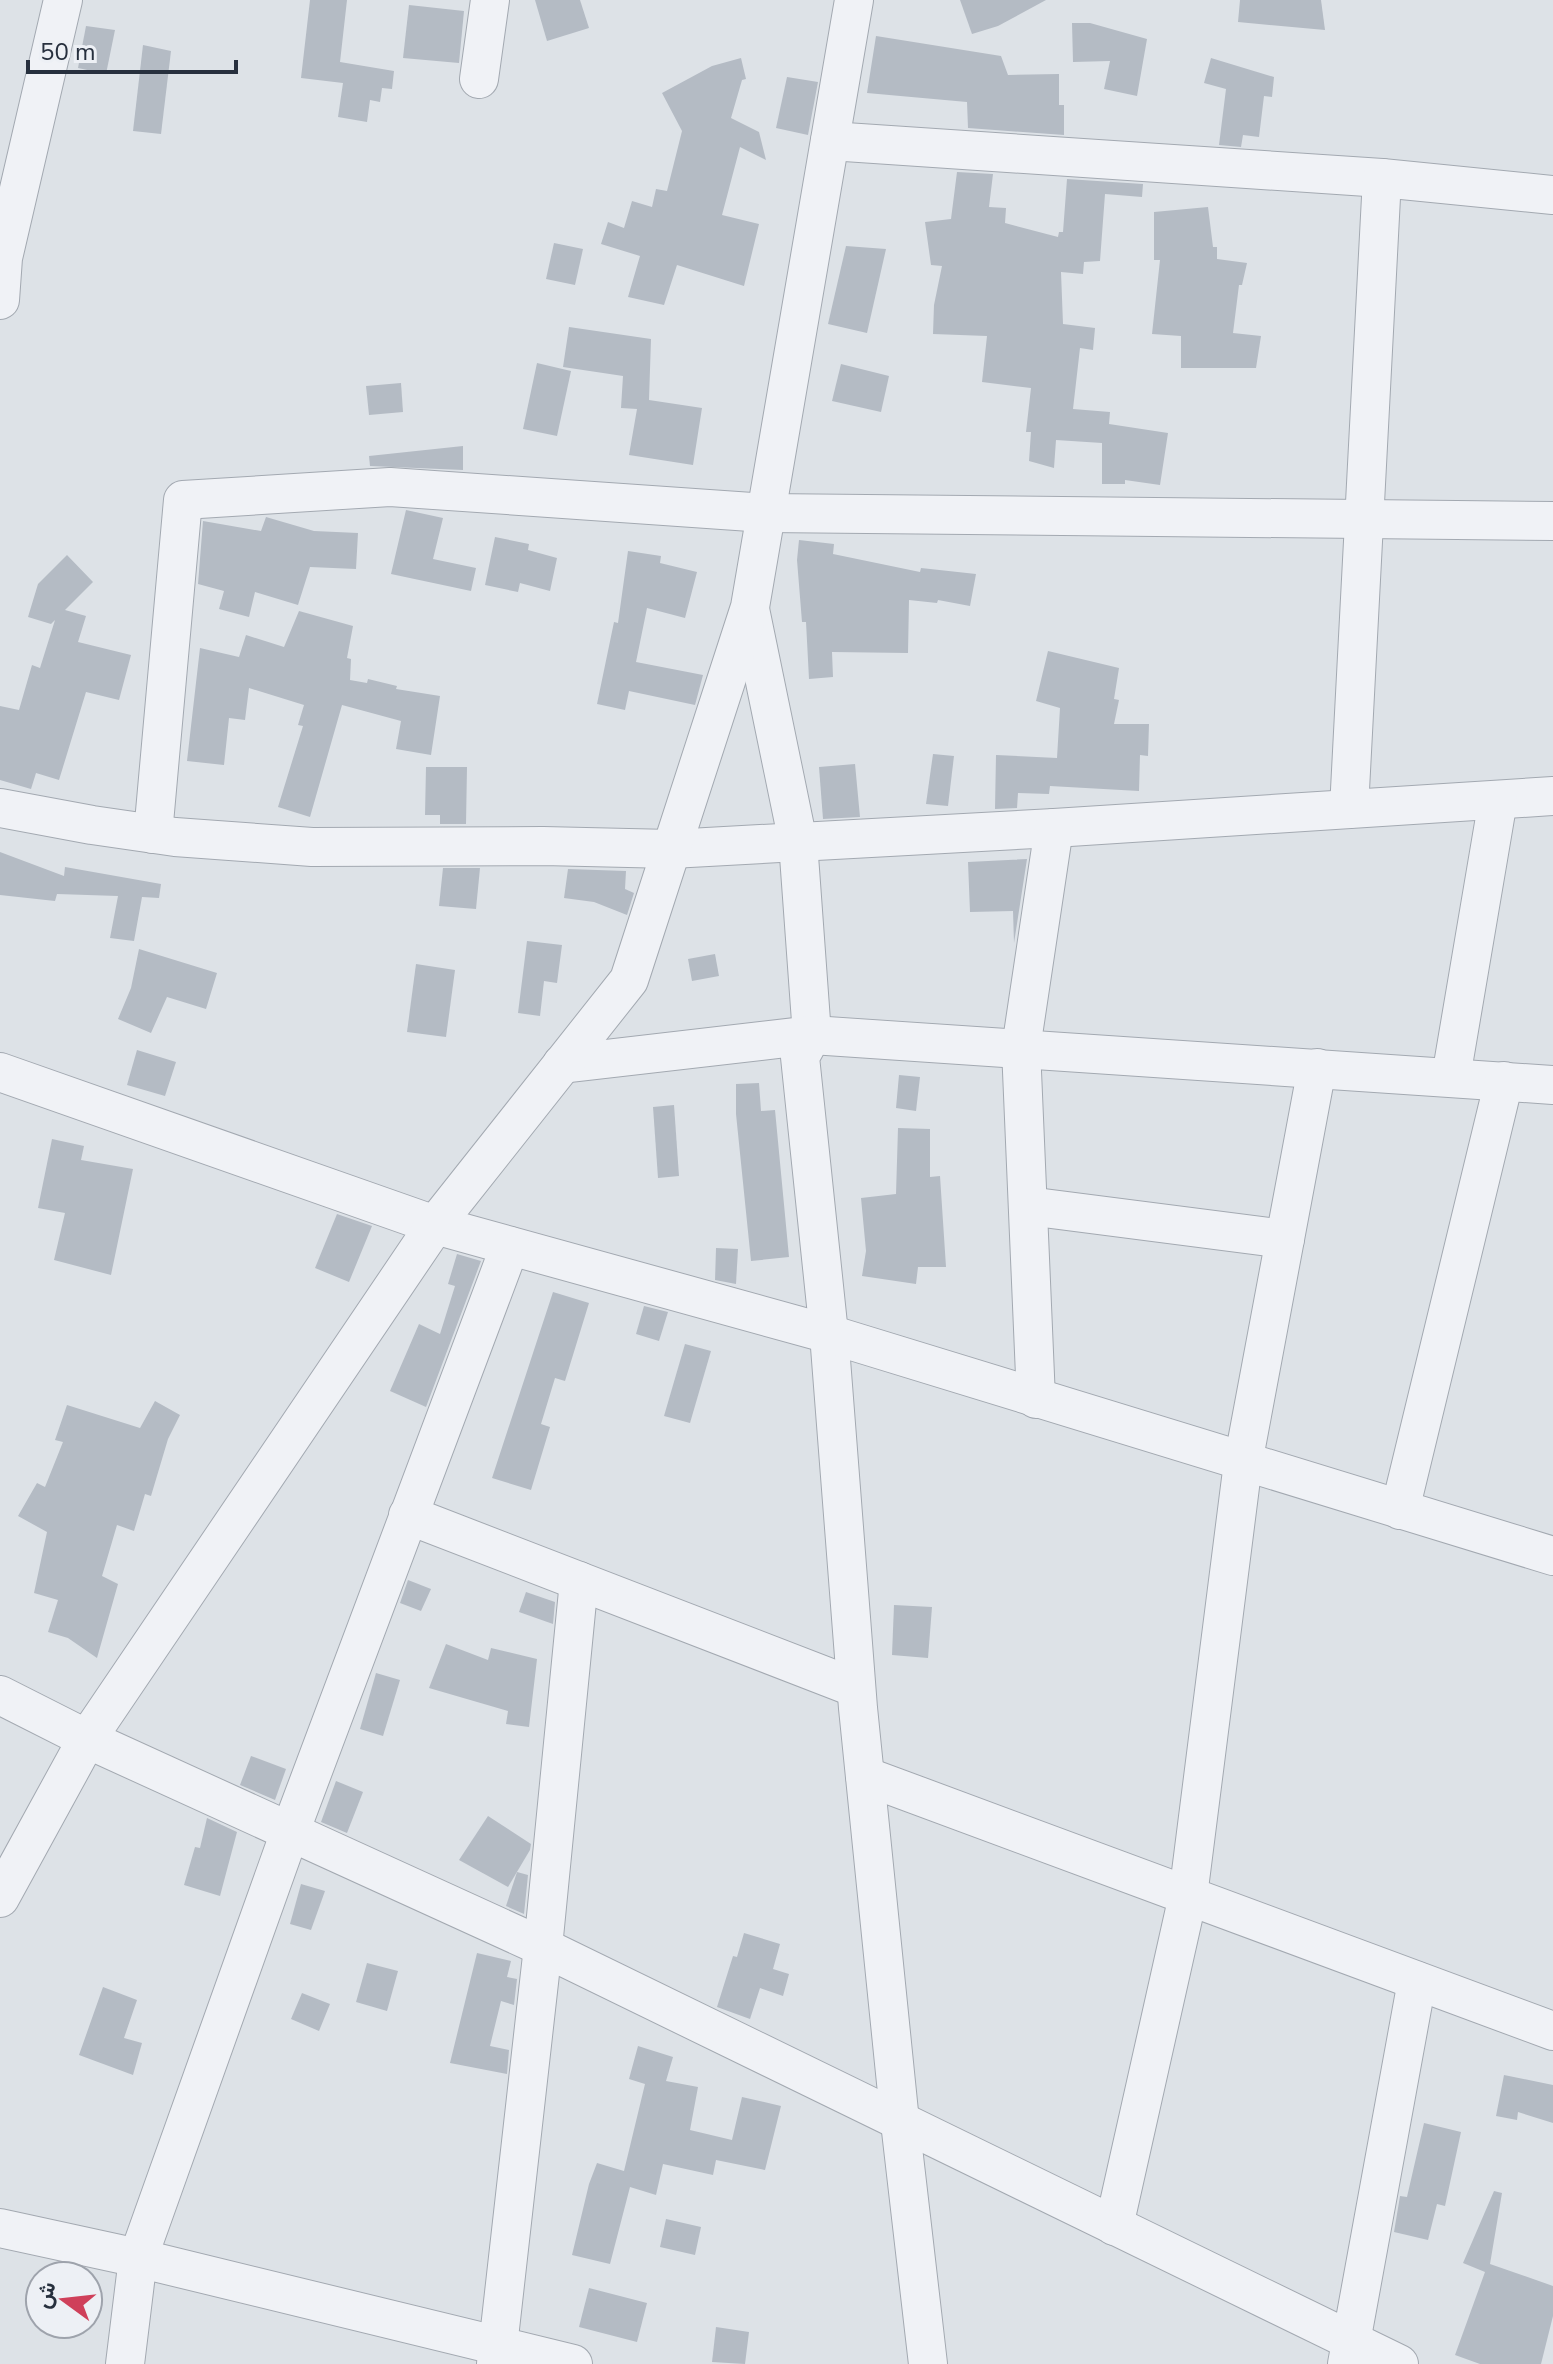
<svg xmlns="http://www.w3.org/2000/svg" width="1553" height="2364" viewBox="0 0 1553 2364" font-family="'Nunito Sans',Vazirmatn,sans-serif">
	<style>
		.building { fill: #b4bbc4 }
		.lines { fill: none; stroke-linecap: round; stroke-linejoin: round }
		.minor-casing { stroke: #a3a9b1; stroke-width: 40 }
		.minor { stroke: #f0f2f6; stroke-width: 38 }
	</style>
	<rect width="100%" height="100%" fill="#dde2e7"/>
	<!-- building -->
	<g class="building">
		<polygon points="310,0 347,0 340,62 394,71 392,89 382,88 380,102 370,100 367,122 338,117 343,83 301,78"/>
		<polygon points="535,0 580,0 589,28 547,41"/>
		<polygon points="960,0 1046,0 998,26 972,34"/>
		<polygon points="1240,0 1321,0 1325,30 1238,22"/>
		<polygon points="409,5 464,11 459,63 403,58"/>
		<polygon points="1072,23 1090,23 1147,39 1137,96 1104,89 1110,61 1073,62"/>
		<polygon points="86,26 115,30 106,74 78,68"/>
		<polygon points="876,36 1001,56 1008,75 1059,74 1059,105 1064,105 1064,135 968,128 967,102 867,93"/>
		<polygon points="143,45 171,51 161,134 133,131"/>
		<polygon points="741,58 746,79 742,80 731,118 759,132 766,160 740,147 722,215 759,224 744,286 677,265 664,305 628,297 640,256 601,244 608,222 624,228 632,201 652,207 656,189 667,191 682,131 662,93 712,66"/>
		<polygon points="1211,58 1274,77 1272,97 1264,96 1259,137 1243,135 1241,147 1219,145 1226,89 1204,83"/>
		<polygon points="787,77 818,82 808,135 776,128"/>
		<polygon points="957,172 993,174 989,207 1006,208 1005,223 1058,237 1059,232 1063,232 1067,179 1143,184 1142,197 1105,194 1100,261 1084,262 1083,274 1061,272 1063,324 1095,328 1093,350 1080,348 1073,409 1110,412 1109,424 1168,433 1160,485 1125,480 1125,484 1102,484 1102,443 1056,440 1054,468 1029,461 1031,432 1026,432 1031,388 982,382 987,336 933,334 934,305 942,266 931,265 925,222 951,219"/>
		<polygon points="1208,207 1213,247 1217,247 1217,259 1247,263 1242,285 1239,285 1233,333 1261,336 1256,368 1181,368 1181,336 1152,334 1160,260 1154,260 1154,212"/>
		<polygon points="554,243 583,249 575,285 546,279"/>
		<polygon points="846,246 886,249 867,333 828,324"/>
		<polygon points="569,327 651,339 649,400 702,408 693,465 629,455 637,409 621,408 623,376 563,367"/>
		<polygon points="537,363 571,371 557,436 523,429"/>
		<polygon points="841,364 889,376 881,412 832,401"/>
		<polygon points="401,383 403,412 369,415 366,386"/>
		<polygon points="463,446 463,470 370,466 369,456"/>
		<polygon points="406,510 443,518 433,559 476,568 471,591 391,574"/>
		<polygon points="266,517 314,531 358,533 356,569 310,567 298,605 255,592 249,617 219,609 224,591 198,584 203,521 261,531"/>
		<polygon points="495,537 529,544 528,550 557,558 550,591 520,583 518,592 485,585"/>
		<polygon points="799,540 834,544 833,554 920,572 921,568 976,574 970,606 938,600 937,603 909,600 908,653 832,652 833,677 809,679 806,622 802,622 797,560"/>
		<polygon points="628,551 661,556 660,563 697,572 685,618 647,608 636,662 703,675 695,705 629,691 625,710 597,704 614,622 618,623"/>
		<polygon points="67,555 93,582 65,610 86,616 78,642 131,655 119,700 86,692 59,780 36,773 31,789 0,780 0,706 19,710 32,665 40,668 55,620 51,624 28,617 38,584"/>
		<polygon points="299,611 353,626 347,658 351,659 350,680 367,683 368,679 397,686 396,689 440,696 431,755 396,749 401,721 342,705 310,817 278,807 303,726 298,725 304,705 249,688 245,720 229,718 224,765 187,761 200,648 239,657 246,635 284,647"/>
		<polygon points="1048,651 1119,668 1114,699 1119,700 1114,724 1149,724 1148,756 1140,755 1139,791 1050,786 1049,794 1018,793 1017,808 995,809 996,755 1057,758 1060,708 1036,701"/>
		<polygon points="933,754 954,756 948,806 926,804"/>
		<polygon points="855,764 860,817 823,819 819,767"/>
		<polygon points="426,767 467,767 466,824 440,824 440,815 425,815"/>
		<polygon points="0,852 64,876 65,867 161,884 159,898 142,897 134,941 110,938 118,896 57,894 55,901 0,895"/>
		<polygon points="1027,859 1014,943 1013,911 970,912 968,862"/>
		<polygon points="443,868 480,868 476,909 439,906"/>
		<polygon points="568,869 626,871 625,889 634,893 627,915 594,902 564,898"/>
		<polygon points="527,941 562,945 557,983 544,981 540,1016 518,1013"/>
		<polygon points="139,949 217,973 206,1009 167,997 151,1033 118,1019 131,988"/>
		<polygon points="715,954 719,976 692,981 688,959"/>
		<polygon points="416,964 455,970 446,1037 407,1032"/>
		<polygon points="137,1050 176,1062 165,1096 127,1085"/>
		<polygon points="899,1075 920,1077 916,1111 896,1108"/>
		<polygon points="759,1083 761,1111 775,1110 789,1257 751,1261 736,1114 736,1084"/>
		<polygon points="674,1105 679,1176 658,1178 653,1107"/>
		<polygon points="898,1128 930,1129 930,1177 940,1176 946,1267 918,1267 916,1284 862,1276 866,1251 861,1198 896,1194"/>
		<polygon points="52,1139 84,1146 81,1160 133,1169 111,1275 54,1260 65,1213 38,1208"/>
		<polygon points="337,1214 372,1226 349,1282 315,1268"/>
		<polygon points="716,1248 738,1249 736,1284 715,1280"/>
		<polygon points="457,1254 481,1261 426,1407 390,1391 419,1324 440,1334 455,1286 448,1284"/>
		<polygon points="553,1292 589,1303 565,1381 555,1378 541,1424 550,1427 531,1490 492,1478"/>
		<polygon points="644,1306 668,1312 659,1341 636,1334"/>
		<polygon points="685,1344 711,1351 690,1423 664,1416"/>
		<polygon points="155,1401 180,1415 168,1439 151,1496 145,1494 134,1531 117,1525 102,1576 118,1584 97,1658 68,1638 48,1632 58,1600 34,1593 47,1532 18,1516 37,1483 45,1487 63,1442 55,1440 67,1405 140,1428"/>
		<polygon points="408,1580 431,1589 421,1611 400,1603"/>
		<polygon points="526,1592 555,1602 553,1624 519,1612"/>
		<polygon points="894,1605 932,1607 928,1658 892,1655"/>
		<polygon points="446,1644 488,1660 491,1648 537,1659 529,1727 506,1724 508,1711 429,1688"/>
		<polygon points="376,1673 400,1680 383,1736 360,1729"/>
		<polygon points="251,1756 286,1769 275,1800 240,1785"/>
		<polygon points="336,1781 363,1792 347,1833 321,1822"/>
		<polygon points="488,1816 531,1844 530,1850 508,1887 459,1860"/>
		<polygon points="207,1818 237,1832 220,1896 184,1885 195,1847 200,1848"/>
		<polygon points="517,1872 528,1875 524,1914 506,1906"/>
		<polygon points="301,1884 325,1891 311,1930 290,1924"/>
		<polygon points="744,1933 780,1944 773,1969 789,1974 783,1996 760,1988 750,2019 717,2007 733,1956 737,1957"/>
		<polygon points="477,1953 511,1961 507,1977 517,1979 514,2005 501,2001 490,2046 509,2050 507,2074 450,2063"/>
		<polygon points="367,1963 398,1971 387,2011 356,2002"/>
		<polygon points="103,1987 137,2000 124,2038 142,2043 133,2075 79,2055"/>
		<polygon points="302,1993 330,2004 319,2031 291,2019"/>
		<polygon points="638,2046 673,2057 666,2081 698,2087 690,2130 732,2140 742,2097 781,2106 765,2170 716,2160 713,2175 663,2164 656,2195 630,2187 610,2264 572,2255 589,2184 597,2163 624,2171 645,2084 629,2079"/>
		<polygon points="1504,2075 1553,2085 1553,2123 1518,2112 1517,2120 1496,2116"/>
		<polygon points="1424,2123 1461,2132 1445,2206 1437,2204 1428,2240 1394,2232 1400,2196 1407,2197"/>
		<polygon points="1494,2191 1502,2193 1490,2264 1553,2286 1553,2316 1541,2364 1480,2364 1455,2355 1485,2272 1463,2263"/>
		<polygon points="666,2219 701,2227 695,2255 660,2247"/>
		<polygon points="589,2288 647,2303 637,2342 579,2327"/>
		<polygon points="716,2327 749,2332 745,2364 712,2362"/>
	</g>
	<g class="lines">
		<!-- minor casing -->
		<g class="minor-casing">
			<g id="minor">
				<polyline points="479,79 490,0"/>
				<polyline points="830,141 1382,178 1553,195"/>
				<polyline points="0,300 3,258 63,0"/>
				<polyline points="750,609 798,842 812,1035 800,1057 829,1334 858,1708 900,2122 928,2364"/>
				<polyline points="0,808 92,825 175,837 312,847 543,846 671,849 1054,828 1553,796"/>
				<polyline points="1349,809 1382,178"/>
				<polyline points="153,834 183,500 390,487 766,513 1553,521"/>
				<polyline points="562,1064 812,1035 1553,1085"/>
				<polyline points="0,1072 435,1225 829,1334 1553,1556"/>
				<polyline points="1451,1077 1498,800"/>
				<polyline points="1028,1206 1285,1239"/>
				<polyline points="1036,1399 1021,1048 1054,828"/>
				<polyline points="1400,1510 1504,1081"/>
				<polyline points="408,1515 856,1688"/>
				<polyline points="0,1695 87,1739 543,1947 1399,2364"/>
				<polyline points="865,1776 1553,2031"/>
				<polyline points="0,1898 87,1739 435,1225 629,980 750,607 854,0"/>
				<polyline points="1114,2226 1188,1896 1243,1463 1317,1068"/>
				<polyline points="0,2228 138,2258 573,2364"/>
				<polyline points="125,2364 138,2258 290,1832 510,1246"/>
				<polyline points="496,2364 543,1947 579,1581"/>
				<polyline points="1347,2364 1417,1981"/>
			</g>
		</g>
		<!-- minor -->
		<use href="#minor" class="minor"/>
	</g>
	<!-- north arrow -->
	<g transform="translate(64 2300) rotate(285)"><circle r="38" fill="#edf0f5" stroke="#9ea3ac" stroke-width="2"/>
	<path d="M0-6L14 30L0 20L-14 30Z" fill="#cf405a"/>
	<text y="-12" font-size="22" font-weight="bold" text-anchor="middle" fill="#27303e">ش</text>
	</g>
	<!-- scale -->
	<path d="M28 60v12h208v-12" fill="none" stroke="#27303e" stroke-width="4"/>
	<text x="40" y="60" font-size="24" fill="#27303e" stroke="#edf0f5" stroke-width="6" paint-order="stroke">50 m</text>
</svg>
